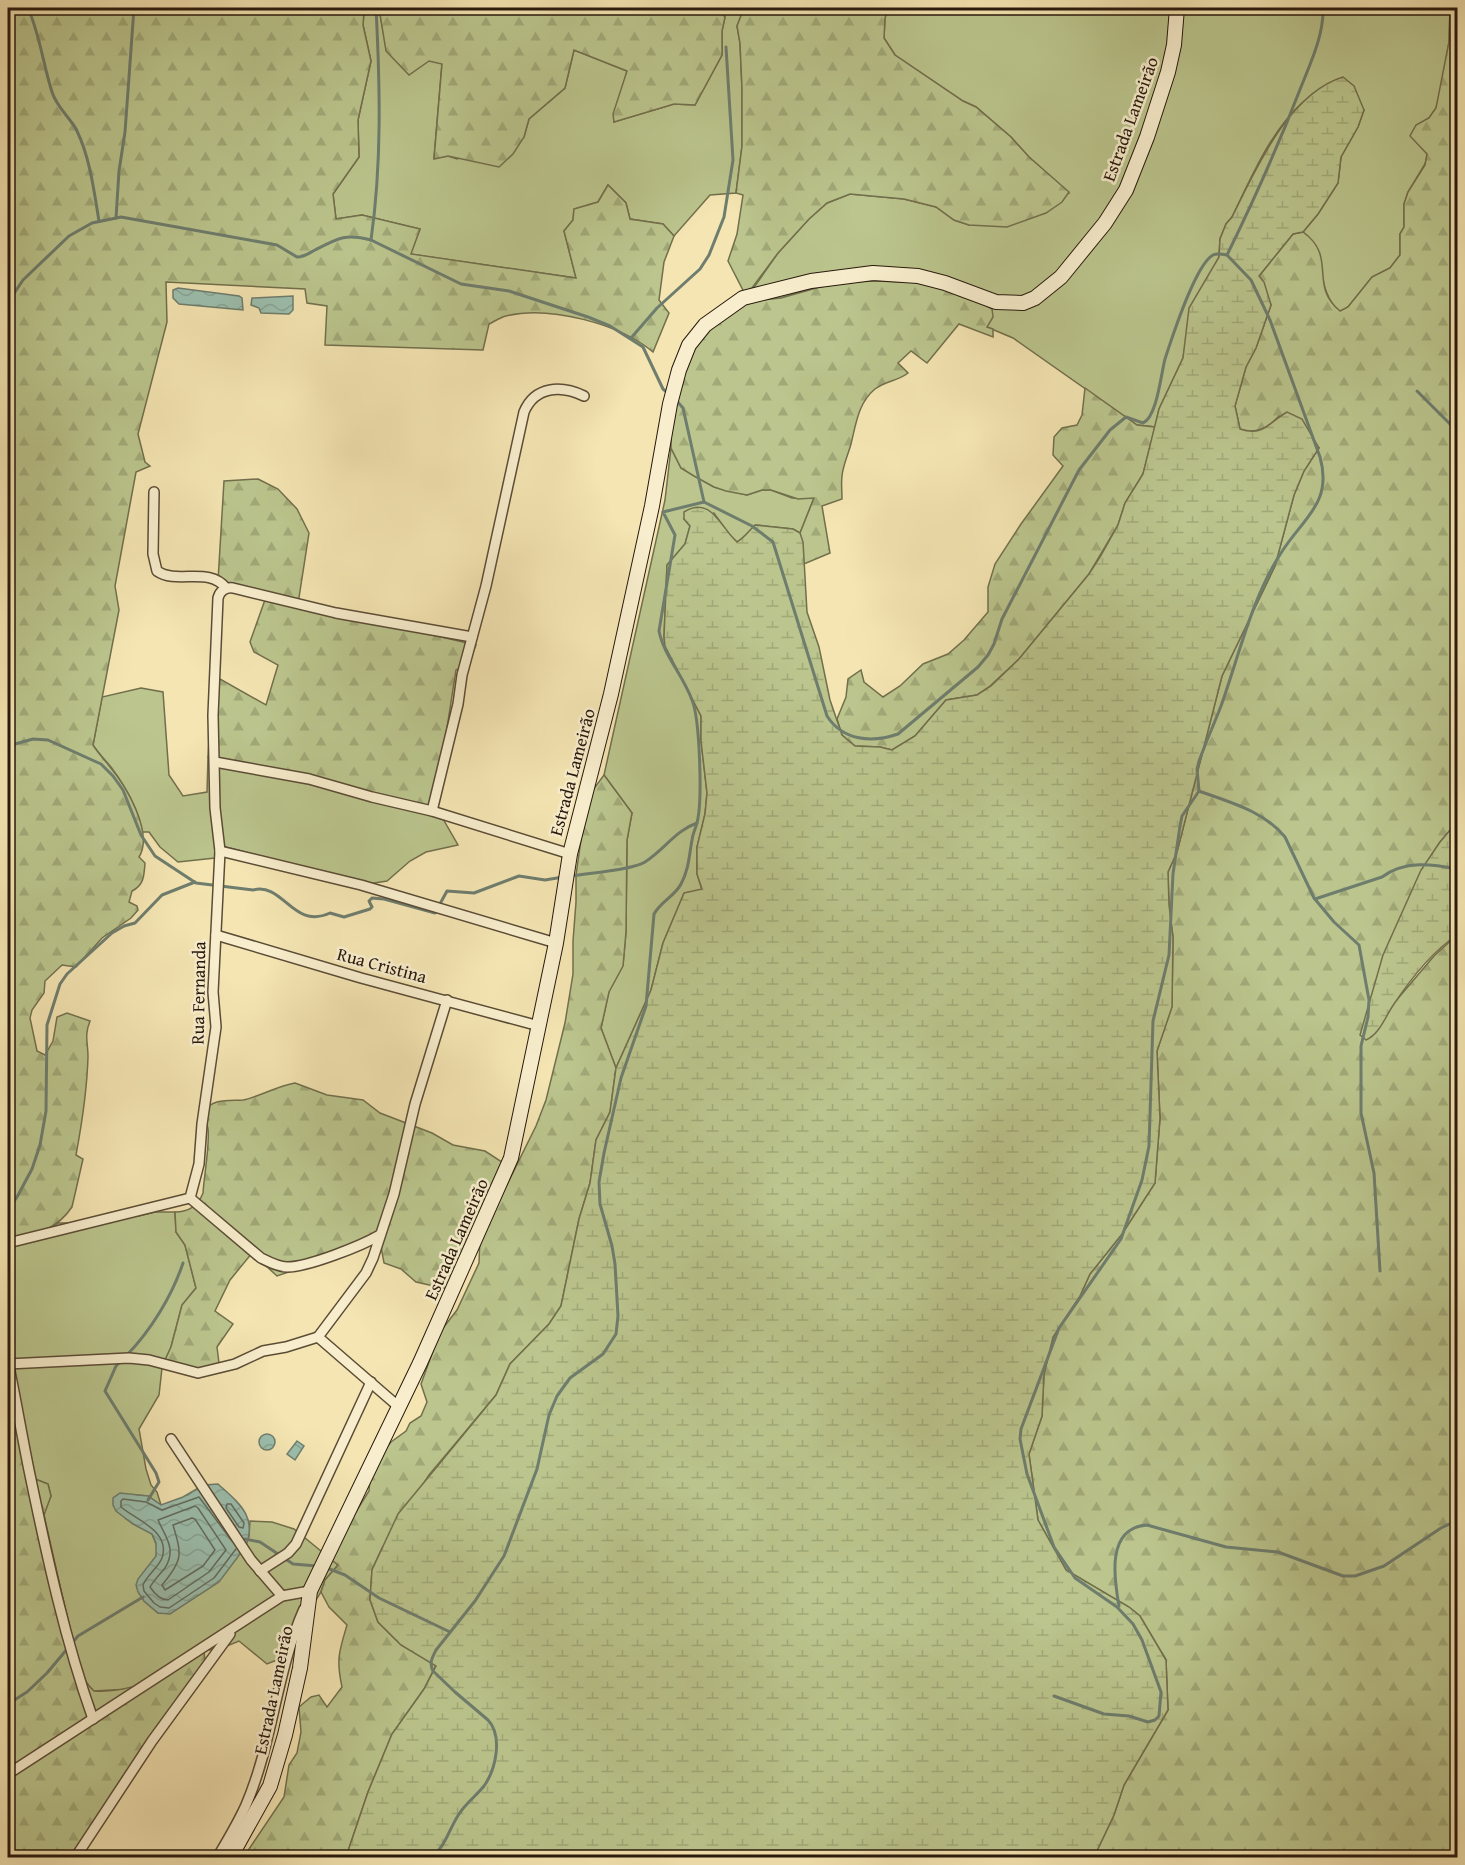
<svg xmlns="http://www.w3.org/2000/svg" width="1465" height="1865" viewBox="0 0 1465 1865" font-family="'Gentium Book Plus',serif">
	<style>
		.green { fill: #bbc58d; stroke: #726f4d; stroke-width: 1.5 }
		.forest { fill: url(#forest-firs); stroke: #726f4d; stroke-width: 1.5 }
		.wetland { fill: url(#wetland-marsh); stroke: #726f4d; stroke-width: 1.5 }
		.water { fill: url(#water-waves); stroke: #6e7d6e; stroke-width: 1.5 }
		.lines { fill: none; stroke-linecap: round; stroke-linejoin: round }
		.shore { stroke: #626c5e; stroke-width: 1.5 }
		.stream { stroke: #6e7d6e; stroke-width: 3 }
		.street-casing { stroke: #5b4c36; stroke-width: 12 }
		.secondary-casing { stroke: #28190d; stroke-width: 16 }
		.street { stroke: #f8eecd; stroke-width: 9 }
		.secondary { stroke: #f8eecd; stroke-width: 14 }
		.labels { text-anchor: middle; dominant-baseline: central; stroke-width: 5; stroke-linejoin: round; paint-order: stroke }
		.street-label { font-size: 18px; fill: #28190d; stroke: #f8eecd }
	</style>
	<defs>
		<pattern id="forest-firs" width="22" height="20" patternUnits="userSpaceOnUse" patternTransform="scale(1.5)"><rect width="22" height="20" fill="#bbc58d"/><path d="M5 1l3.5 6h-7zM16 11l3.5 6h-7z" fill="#a1a978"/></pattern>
		<pattern id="wetland-marsh" width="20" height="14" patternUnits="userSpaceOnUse" patternTransform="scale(1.5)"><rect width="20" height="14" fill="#bbc58d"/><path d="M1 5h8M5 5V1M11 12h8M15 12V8" fill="none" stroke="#a1a978"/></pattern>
		<pattern id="water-waves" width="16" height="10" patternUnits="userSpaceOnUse" patternTransform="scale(1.5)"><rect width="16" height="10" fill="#9cbfae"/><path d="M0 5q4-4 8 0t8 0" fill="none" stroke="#86a494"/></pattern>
	</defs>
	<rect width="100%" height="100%" fill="#f4e5b2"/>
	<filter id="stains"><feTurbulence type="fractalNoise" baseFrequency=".00333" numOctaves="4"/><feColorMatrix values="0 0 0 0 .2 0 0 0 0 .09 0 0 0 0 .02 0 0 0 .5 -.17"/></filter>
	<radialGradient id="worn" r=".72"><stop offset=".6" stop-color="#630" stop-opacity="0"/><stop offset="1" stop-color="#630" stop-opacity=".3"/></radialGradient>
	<!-- green -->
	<g class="green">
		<polygon points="716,8 744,8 737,26 740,43 742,89 742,146 736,193 710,195 674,236 663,224 630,219 626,203 608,185 598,202 574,209 573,220 564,231 576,278 410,254 420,229 362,215 336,219 333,194 359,157 358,120 371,61 363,25 364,12 380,14 387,51 442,63 434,158 448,156 457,159 524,137 529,119 565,88 574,50 627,71 614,122 674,104 695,105 722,55 722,31 725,17"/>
		<path d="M888 8H1450L1449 42 1440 94 1436 108 1429 118 1421 123 1420 144 1428 153 1425 164 1408 192 1404 204V227L1400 234V255L1390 268 1372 277 1348 307 1340 312C1314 290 1327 249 1303 232L1318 214 1338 183 1341 157 1358 127 1364 110 1302 103C1270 132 1251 178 1232 217L1226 224 1220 239 1219 257 1187 334 1183 358 1159 409 1155 427 1137 425 1013 338 987 327 931 283 847 282 806 290 781 298 761 300 733 308 755 286 778 253 809 219 827 203 850 194 904 199 936 207 954 220 969 225 988 224 1069 193 1029 157 1011 137 976 107 963 101 895 55 884 38 885 18Z"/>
		<path d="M671 448 681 468 714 487 747 495 762 490H771L792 498H814L800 533 793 529 756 525C749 531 744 538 737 542L729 534 714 513 684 519 690 526 685 544 667 565 664 637 665 646 701 716V741L707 793 705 814 697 847V874L702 890 684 894 663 943 651 990 616 1068 601 1028 609 991 623 965 626 932 627 840 632 813 604 775 665 500Z"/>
		<path d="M141 688 163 692 169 775 183 796 207 792 208 757 439 812 458 845 426 852 410 861 387 881 368 884 218 845 215 858 178 862 160 847 149 832H142C139 810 125 786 111 767 105 760 98 753 93 745L102 697Z"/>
		<polygon points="155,1212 175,1212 176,1232 185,1245 196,1288 182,1305 171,1347 162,1368 159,1395 139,1429 146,1469 151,1485 157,1492 161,1505 148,1496 136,1495 126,1519 152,1534 158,1549 144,1601 158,1613 249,1537 250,1521 272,1522 294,1529 338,1565 325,1580 321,1592 304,1619 303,1634 294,1648 282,1658 267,1664 239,1641 222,1648 187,1653 143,1685 129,1689 94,1691 86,1684 81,1674 43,1515 51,1496 48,1484 30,1477 8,1387 8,1240 44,1232 58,1223 81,1223 122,1215 138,1216"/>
	</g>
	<!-- forest -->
	<g class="forest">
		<path d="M8 8H716L725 17 722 31V55L695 105 674 104 614 122 613 114 627 71 574 50 565 88 529 119 524 137 513 154 499 167 448 156 434 159 442 64 429 61 409 75 386 51 380 14 364 12 363 25 371 61 358 120 359 157 333 194 336 219 362 215 420 229 411 254 576 278 564 231 573 220 574 209 598 202 608 185 626 203 630 219 663 224 674 236 664 262 659 300 669 313 653 352C620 324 549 305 506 316 501 317 495 321 489 324L483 350 325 345 327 306 307 303 305 289 166 282 167 322 138 434 145 462 150 466 136 472 115 586 119 610 93 745C98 753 104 759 110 767 126 786 154 833 139 857L145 863C144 876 144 885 132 891L129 902 137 906 138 910 131 918 102 938 76 967 62 965 45 981 44 993 32 1010 30 1018 37 1051 45 1055 53 1041 57 1017 67 1013 90 1021C84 1036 88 1042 88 1057 87 1090 82 1123 76 1155L83 1159 72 1207C55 1232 34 1234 8 1240Z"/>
		<polygon points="744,8 888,8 885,18 884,38 895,55 963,101 976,107 1011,137 1029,157 1069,192 1062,202 1046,213 1007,227 969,225 954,220 936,207 904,199 850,194 827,203 809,219 778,253 746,296 728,261 737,234 743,195 736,193 742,146 742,89 740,43 737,26"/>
		<path d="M1450 8H1457V822L1440 842 1421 871 1406 905 1394 1003 1434 956 1457 935V1857H1094L1114 1815 1124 1785 1168 1710 1166 1660 1140 1616 1129 1607 1066 1570 1038 1520 1029 1454 1042 1416 1044 1374 1053 1337 1080 1296 1090 1274 1122 1234 1155 1183 1160 1118 1157 1051 1172 1006 1173 937 1169 905 1168 872 1177 852 1222 676 1275 566 1294 495 1304 471 1319 448 1279 416C1267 429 1256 434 1240 429L1235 406 1246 367 1256 348 1271 305 1259 276 1293 234 1303 232C1338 257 1308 285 1340 311L1348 307 1372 277 1390 268 1400 255V234L1404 227V204L1408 192 1425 165 1427 154 1410 136 1416 125 1429 118 1436 108 1449 42Z"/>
		<path d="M876 281 931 283 973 298 992 309 993 317 987 327 993 329V337L959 324 927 363 911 351 898 363 908 373C898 381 885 381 875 389 858 403 856 424 851 444 848 455 843 465 842 476 841 483 842 492 842 499L822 506 830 553 804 564 800 533 814 498 798 499 771 490H762L747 495 726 491 714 487 694 476 681 468 671 448V405L680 379 699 340 733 308 761 300 781 298 820 287 847 282Z"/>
		<polygon points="1085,388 1137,425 1155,427 1143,474 1125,503 1118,525 1089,574 1019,659 990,686 977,695 946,700 915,736 892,750 880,747 855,746 842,735 837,719 846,697 848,679 861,670 864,682 883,697 900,686 923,664 948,654 964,640 988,612 988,587 995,564 1021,524 1063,466 1053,455 1054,437 1062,428 1077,425 1082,415"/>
		<polygon points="258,479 278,489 297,509 309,533 298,604 476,645 468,664 456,670 435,805 439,812 208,757 213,675 266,705 278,665 254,652 250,642 266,597 218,581 224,481"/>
		<path d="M604 775 632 813 627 840 626 932 623 966 609 992 601 1028 616 1068 610 1112 596 1140 590 1183 579 1219 561 1306 549 1324 510 1364 496 1395 429 1475 382 1548 372 1570 370 1600 378 1622 401 1645 436 1665 424 1689 392 1734 368 1792 346 1857 243 1858 284 1797 289 1765 297 1753 301 1732 299 1707 311 1697 319 1695 327 1707 342 1687C336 1659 339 1652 347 1625L329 1607 321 1592 325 1580 338 1565 328 1557 369 1491 370 1479 378 1458 391 1442 406 1431 410 1423 421 1416 427 1402 421 1384 440 1332 457 1310 479 1263 480 1239 536 1126 546 1100 565 1023 573 974V941L576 902V875L587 798Z"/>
		<path d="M295 1083 327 1095 363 1100 380 1113 432 1133 453 1145 485 1151 505 1164 447 1289 416 1282 401 1269 384 1263 380 1241 277 1276 252 1253 230 1280 215 1311 233 1324 217 1347 220 1371 195 1374 165 1360 171 1347 182 1305 196 1288 185 1245 176 1232 175 1212C189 1212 198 1206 203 1193 204 1176 210 1144 208 1129 207 1122 202 1117 205 1111 212 1098 231 1101 243 1100 259 1097 277 1086 295 1083Z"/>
		<path d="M8 1387 30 1477 48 1484 51 1496 44 1515 75 1652C79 1668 82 1680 94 1691 138 1694 168 1671 204 1651L205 1662C163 1727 123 1793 81 1857H8Z"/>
	</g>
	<!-- wetland -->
	<g class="wetland">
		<path d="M1343 77 1354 86 1364 110 1358 127 1341 157 1338 183 1318 214 1303 232 1293 234 1259 276 1264 282 1271 305 1256 348 1246 367 1235 406 1240 429C1264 437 1269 422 1287 412L1302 419 1319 448 1304 471 1294 495 1275 566 1222 676 1177 852 1168 872 1169 905 1173 937 1172 1007 1157 1051 1160 1118 1155 1183 1122 1234 1090 1274 1080 1296 1053 1337 1044 1374 1042 1416 1029 1454 1038 1520 1066 1570 1129 1607 1140 1616 1166 1660 1168 1710 1124 1785 1114 1815 1094 1857H346L368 1792 392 1734 424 1689 436 1666 401 1645 378 1622 370 1600 372 1570 398 1514 496 1395 510 1364 549 1324 561 1306 579 1219 590 1183 596 1140 610 1112 616 1068 651 990 663 943 684 893 702 889 697 874V847L705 814 707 793 701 741V716L665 646 664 637 667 565 685 544 690 526 684 519V512C711 495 720 527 737 542 744 538 749 531 755 525L793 529 800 533 803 542 807 612 819 647 830 700 842 735 855 746 880 747 892 750 915 736 946 700 977 695 991 686 1019 659 1089 574 1100 557 1118 525 1125 503 1143 474 1159 409 1183 358 1189 308 1219 257 1220 239 1226 224 1232 217C1256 169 1288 94 1343 77Z"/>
		<path d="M1457 822V935C1433 951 1410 980 1394 1004 1386 1015 1380 1034 1366 1040L1360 1035 1383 955 1421 870 1440 842Z"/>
	</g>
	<!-- water -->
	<g class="water">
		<polygon points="178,288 239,296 242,298 243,310 179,304 173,298 173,290"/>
		<polygon points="293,296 293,310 289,314 261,313 259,308 251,305 252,298"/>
		<circle cx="267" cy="1442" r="8"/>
		<polygon points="297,1441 304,1446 295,1460 287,1454"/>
		<path d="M218 1484C240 1504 258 1517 245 1548L204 1485Z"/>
		<polygon points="200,1487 243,1550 219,1582 170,1614 158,1613 144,1601 138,1592 136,1585 138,1579 156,1556 156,1543 152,1534 133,1524 116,1511 113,1505 113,1498 120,1493 148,1496 161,1505 183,1497"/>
	</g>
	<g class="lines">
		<!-- shore -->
		<g class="shore">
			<polygon points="227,1504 231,1504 244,1523 243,1528 239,1527 226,1508"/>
			<path d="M195 1506 198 1508 226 1550 209 1572 168 1600C160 1600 154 1593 150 1587 154 1580 160 1574 165 1568 177 1549 165 1536 158 1520Z"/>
			<path d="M192 1518 195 1519 215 1550 203 1566 165 1590 162 1585C183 1560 182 1555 173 1525Z"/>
			<path d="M232 1541 199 1497 162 1510 146 1502 123 1499 121 1501V1507C136 1520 171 1531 162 1558 158 1568 147 1575 143 1585L144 1591 154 1603 160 1607 169 1608 214 1578 236 1549"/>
		</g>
		<!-- stream -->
		<g class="stream">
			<path d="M28 8C40 35 43 64 52 92 57 108 70 117 77 131 90 158 94 191 99 221"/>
			<polyline points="116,218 119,171 125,132 134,8"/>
			<path d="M371 240C382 163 380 85 376 8"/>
			<path d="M1227 255C1254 200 1279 144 1301 87 1311 62 1324 34 1323 8"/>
			<polyline points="631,338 657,308 700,269 709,255 724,217 733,160 726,47"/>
			<polyline points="1417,391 1458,432"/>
			<polyline points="676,400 683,408 704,502"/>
			<path d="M8 459 12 401 9 301 23 280 69 236 92 223 121 217 277 245 297 257C305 257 309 253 315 250 338 238 346 233 371 240L461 284 509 291 588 317 610 326 643 347 663 389 669 394"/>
			<path d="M8 746 33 739 48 740 101 764 113 776 123 790 141 835 155 856 196 883 253 890C284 882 292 930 330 913L344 917 370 909 372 907 369 901 372 898 384 899 435 913 447 891 474 893 519 876 545 880 563 877"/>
			<path d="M1199 791C1229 802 1264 811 1285 837L1314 898 1334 922 1359 945 1369 1000 1368 1017 1361 1046V1113L1374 1173 1380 1271"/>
			<path d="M572 876C590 873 632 870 645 862 664 850 676 830 697 823"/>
			<path d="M1315 899 1382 877C1405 860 1432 864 1458 869"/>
			<polyline points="8,1209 17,1197 32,1169 40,1145 46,1111 47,1025 60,984 67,974 112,933 124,926 135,923 162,895 195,882"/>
			<path d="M127 1355C151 1330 172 1296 183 1263"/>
			<polyline points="120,1362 116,1366 105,1391 156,1473 159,1482 148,1500"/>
			<polyline points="245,1539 260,1542 293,1564 317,1566"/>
			<polyline points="327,1568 345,1575 379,1598 450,1632"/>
			<path d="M1119 1606C1114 1578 1106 1528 1147 1525L1226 1547 1278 1552 1343 1576H1355L1384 1566 1441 1528 1458 1520"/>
			<polyline points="8,1704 27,1692 47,1673 78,1636 143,1597"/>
			<path d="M431 1858C446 1846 449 1829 459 1814 466 1803 476 1796 484 1786 496 1769 503 1736 488 1720L455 1692 433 1671C429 1663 432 1658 436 1650L475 1601 504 1556 537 1469 549 1415 557 1396 570 1378 603 1354 616 1334 618 1316 615 1264 612 1246 600 1204 599 1182 604 1153 621 1078 646 1006 654 914C661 901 675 896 681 884 689 869 689 856 692 840 693 832 697 826 698 818 702 797 700 719 692 700 683 675 664 656 659 631L675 535 663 512 704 502 752 526 773 542 827 716C843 741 872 743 898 734L978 667 988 655 994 644 1002 619 1079 470 1110 430 1126 417 1143 423C1157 417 1161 374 1165 359 1172 338 1195 265 1213 255 1217 253 1222 254 1227 255L1251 280 1270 320 1320 457C1333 503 1303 518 1281 553 1252 597 1239 656 1221 706 1214 724 1206 742 1199 761L1197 769 1199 791 1182 816 1180 826 1173 874 1169 955 1153 1021 1149 1146 1142 1180 1121 1239 1059 1328 1021 1429 1020 1439 1027 1474 1054 1547 1075 1578 1117 1607 1133 1624 1142 1640 1161 1692 1159 1716 1155 1720 1148 1722 1129 1716 1104 1714 1054 1696"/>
		</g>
		<!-- street casing -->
		<g class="street-casing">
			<g id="street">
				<path d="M154 492 153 554 157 571C177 585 209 566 226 588"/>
				<polyline points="215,762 309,779 372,797 432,811 570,854"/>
				<path d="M432 811 458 704 462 675 486 586 524 412C535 386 561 385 584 396"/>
				<polyline points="220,851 361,885 556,943"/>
				<polyline points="216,935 361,978 539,1026"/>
				<path d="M190 1198 261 1258C269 1262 278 1267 287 1267 308 1267 361 1246 380 1235"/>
				<path d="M8 1243 190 1198 199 1164 202 1124 216 1027 213 992 220 851 215 808 213 715 218 598C220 591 225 587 233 588L336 613 472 637"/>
				<path d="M8 1362C16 1399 22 1437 30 1475 47 1557 65 1640 93 1719"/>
				<polyline points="8,1364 129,1358 149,1360 198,1373 235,1364 263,1351 286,1347 318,1337"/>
				<polyline points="399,1407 318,1337 366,1273 373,1258 394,1194 415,1104 447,1000"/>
				<polyline points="171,1439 251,1560 282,1596"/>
				<polyline points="260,1571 288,1553 296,1544 371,1382"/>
				<polyline points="8,1774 282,1596 310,1591"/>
				<polyline points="75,1858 152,1741 230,1634"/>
				<path d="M217 1858C227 1841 238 1823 246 1805 273 1742 276 1672 304 1609"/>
			</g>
		</g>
		<!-- secondary casing -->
		<g class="secondary-casing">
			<polyline id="secondary" points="230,1858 270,1786 285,1735 300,1668 310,1591 420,1363 511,1158 556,943 570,854 611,694 652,506 670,404 679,370 689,345 705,325 743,298 811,281 873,273 918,276 945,283 996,302 1023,303 1035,298 1061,277 1105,223 1126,190 1147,137 1168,72 1174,45 1177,8"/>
		</g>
		<!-- street -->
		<use href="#street" class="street"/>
		<!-- secondary -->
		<use href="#secondary" class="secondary"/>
	</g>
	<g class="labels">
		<!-- street labels -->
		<g class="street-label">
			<text transform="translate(1130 119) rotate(-70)">Estrada Lameirão</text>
			<text transform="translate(572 772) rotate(-75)">Estrada Lameirão</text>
			<text transform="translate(382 965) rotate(15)">Rua Cristina</text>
			<text transform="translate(198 993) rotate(-89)">Rua Fernanda</text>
			<text transform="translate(456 1239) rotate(-66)">Estrada Lameirão</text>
			<text transform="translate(273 1690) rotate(-78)">Estrada Lameirão</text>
		</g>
	</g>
	<!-- margin -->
	<rect width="1465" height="1865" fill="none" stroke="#f4e5b2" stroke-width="30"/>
	<rect x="9" y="9" width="1447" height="1847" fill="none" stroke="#28190d" stroke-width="3"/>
	<rect x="15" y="15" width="1435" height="1835" fill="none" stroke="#28190d" stroke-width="1.5"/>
	<rect width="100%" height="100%" filter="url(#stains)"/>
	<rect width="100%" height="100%" fill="url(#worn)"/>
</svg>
